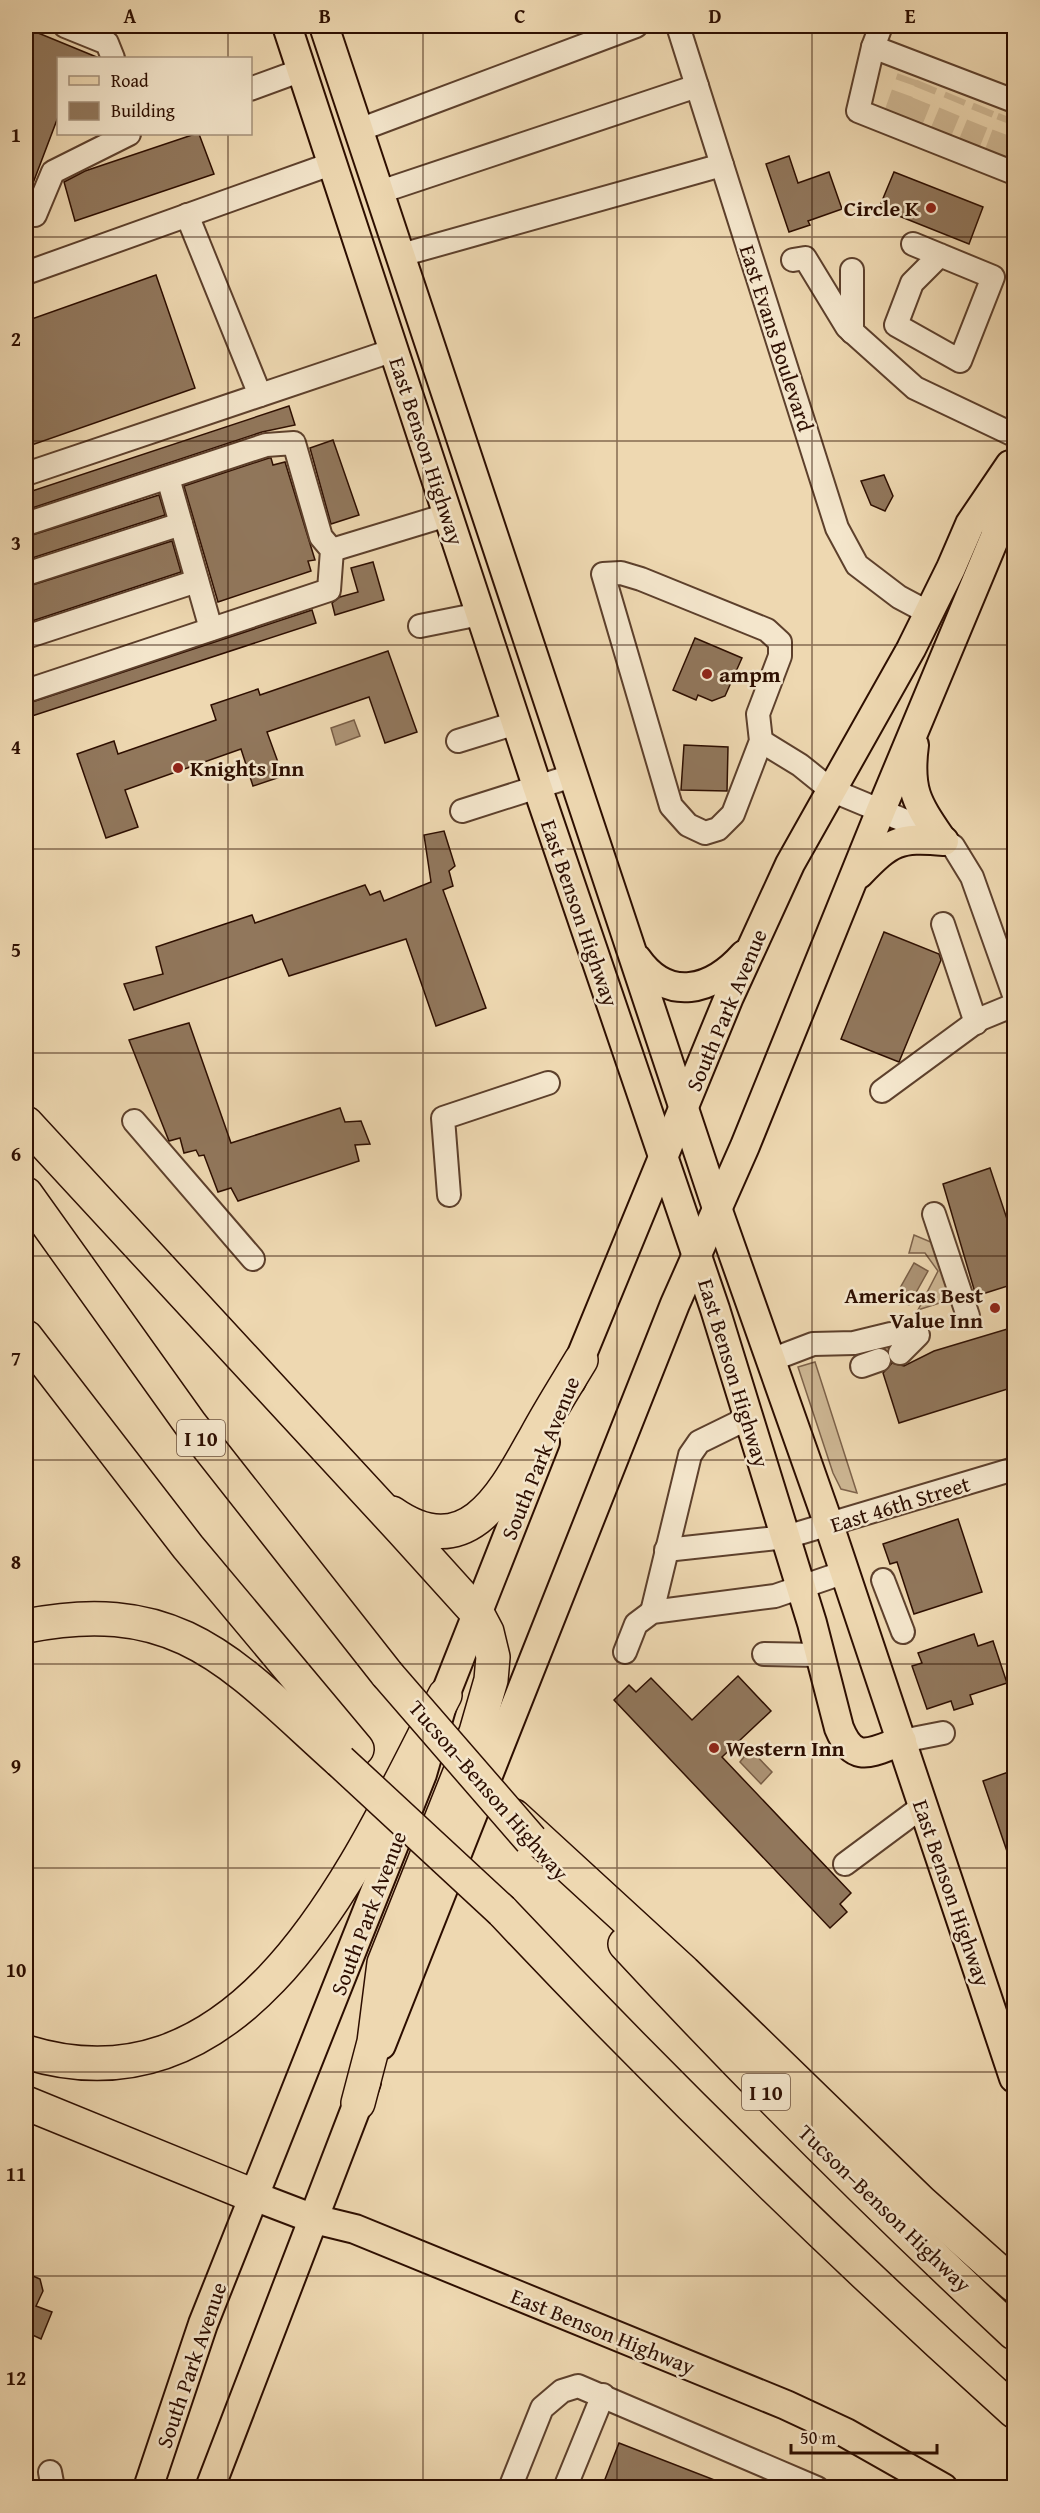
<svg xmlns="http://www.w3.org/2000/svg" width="1040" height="2513" viewBox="0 0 1040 2513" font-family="'Gentium Book Plus',serif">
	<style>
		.green { fill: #cdb693; stroke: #7d624a; stroke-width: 1.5 }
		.water { fill: #ac9375; stroke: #795e46; stroke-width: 1.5 }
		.building { fill: #91775c; stroke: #2d0e00; stroke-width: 1.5 }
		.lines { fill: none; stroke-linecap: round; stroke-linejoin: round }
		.minor-tunnel { stroke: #d1ba96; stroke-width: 22; stroke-dasharray: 22 11; stroke-linecap: butt }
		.minor-casing { stroke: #5d402c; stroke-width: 26 }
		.major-casing { stroke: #2d0e00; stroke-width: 32 }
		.highway-casing { stroke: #2d0e00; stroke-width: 36 }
		.minor { stroke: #f4e6cc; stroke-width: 22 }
		.major { stroke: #eed8b1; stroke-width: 28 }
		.highway { stroke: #eed8b1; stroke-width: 33 }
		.highway-bridge-casing { stroke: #2d0e00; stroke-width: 36; stroke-linecap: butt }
		.highway-bridge { stroke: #eed8b1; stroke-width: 33 }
		.grid { fill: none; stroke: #2d0e00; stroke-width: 1.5; stroke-opacity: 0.55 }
		.poi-dot { fill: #8f2418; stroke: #f4e6cc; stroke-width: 2 }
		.labels { text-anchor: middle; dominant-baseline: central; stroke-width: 5; stroke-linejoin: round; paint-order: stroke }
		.shield { fill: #f4e6cc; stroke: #694f3d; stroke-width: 1.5 }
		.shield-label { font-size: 21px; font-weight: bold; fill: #2d0e00 }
		.poi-label { font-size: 22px; font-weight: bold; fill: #2d0e00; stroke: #f4e6cc; text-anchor: start }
		.street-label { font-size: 22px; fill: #2d0e00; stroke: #f4e6cc }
		.neatline { fill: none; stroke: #2d0e00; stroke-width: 2 }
		.grid-label { font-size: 20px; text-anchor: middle; font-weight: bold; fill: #2d0e00 }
	</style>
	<rect width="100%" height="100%" fill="#eed8b1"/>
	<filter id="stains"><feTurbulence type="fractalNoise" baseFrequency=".00333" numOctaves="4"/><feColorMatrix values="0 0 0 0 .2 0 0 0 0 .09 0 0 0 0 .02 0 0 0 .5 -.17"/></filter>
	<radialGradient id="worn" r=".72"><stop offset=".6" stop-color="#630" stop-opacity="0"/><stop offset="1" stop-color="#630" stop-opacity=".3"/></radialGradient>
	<!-- green -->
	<g class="green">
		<polygon points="914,1235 938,1245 955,1298 918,1310 938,1271 925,1253 909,1253"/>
		<polygon points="815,1362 857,1493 841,1489 833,1473 798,1367"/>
	</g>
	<!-- water -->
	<g class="water">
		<polygon points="354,720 360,736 336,745 331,728"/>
		<polygon points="914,1263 928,1271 909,1305 895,1297"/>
		<polygon points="750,1749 772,1772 761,1784 740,1762"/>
	</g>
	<!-- building -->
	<g class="building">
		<polygon points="26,28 99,58 58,58 58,117 27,199"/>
		<polygon points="195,134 199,134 214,174 75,221 64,182 85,171"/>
		<polygon points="789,156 798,183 829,172 842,209 808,221 810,225 789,232 766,164"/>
		<polygon points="894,172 983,207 969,244 879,208"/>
		<polygon points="156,275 195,388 26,447 26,321"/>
		<polygon points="289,406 295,425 262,432 26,510 26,493"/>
		<polygon points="333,440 359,515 331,524 310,448"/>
		<polygon points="269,458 271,458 273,465 285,462 315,560 308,561 311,571 218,602 184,486"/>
		<polygon points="884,475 893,496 885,511 871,505 861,481"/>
		<polygon points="159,495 165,515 26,560 26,537"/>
		<polygon points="172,541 181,572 26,623 26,587"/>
		<polygon points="373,562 384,600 335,615 332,603 340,597 358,592 351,568"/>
		<polygon points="312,610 316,623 26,718 26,704"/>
		<polygon points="695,638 742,658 725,696 712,701 698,695 696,700 673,690"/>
		<polygon points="388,651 417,732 385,743 369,697 267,732 283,776 253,786 241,749 125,790 138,827 106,838 77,754 114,741 118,754 216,720 211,705 258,689 260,695"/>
		<polygon points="684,745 728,747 727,791 681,790"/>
		<polygon points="444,831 455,866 449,871 453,886 443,890 486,1008 436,1026 406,939 289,976 282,959 134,1010 124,984 163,974 156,947 252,915 255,923 365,885 370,895 380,891 384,901 431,882 424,835"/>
		<polygon points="884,932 939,954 941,960 899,1062 841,1039"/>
		<polygon points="189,1023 231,1143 340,1108 345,1122 361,1121 370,1144 355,1145 359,1161 238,1201 231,1188 218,1192 204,1155 199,1156 196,1150 184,1153 180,1138 169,1141 129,1040"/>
		<polygon points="990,1168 1014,1240 1014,1284 976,1296 943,1184"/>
		<polygon points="1014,1327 1014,1387 899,1423 883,1373 892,1363 904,1366 934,1351"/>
		<polygon points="958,1519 982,1592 914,1614 897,1562 890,1564 883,1544"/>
		<polygon points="974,1634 978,1646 993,1641 1007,1683 970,1695 973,1704 954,1710 951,1701 927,1709 912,1666 922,1663 918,1653"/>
		<polygon points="738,1676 771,1711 722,1757 851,1893 840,1904 847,1912 830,1928 614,1700 629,1685 636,1692 651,1678 692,1720"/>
		<polygon points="1014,1770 1014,1866 1012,1866 983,1781"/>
		<polygon points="26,2273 40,2279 43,2291 36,2306 52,2312 41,2339 26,2332"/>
		<polygon points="619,2443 730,2486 730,2487 602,2487"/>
	</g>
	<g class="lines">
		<!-- minor-tunnel -->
		<g class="minor-tunnel">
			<polyline points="895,114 908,77"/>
			<polyline points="912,121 927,84"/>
			<polyline points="941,132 956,96"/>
			<polyline points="969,144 984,107"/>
			<polyline points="995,154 1009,117"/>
			<polyline points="1012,161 1014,153"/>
		</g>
		<!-- minor casing -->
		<g class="minor-casing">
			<g id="minor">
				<polyline points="65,26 107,43 113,58"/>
				<polyline points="678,26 837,528 857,565 899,597 929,613"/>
				<polyline points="881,26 873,47 1014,101"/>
				<polyline points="873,47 858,111 1014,173"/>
				<polyline points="250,89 302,70"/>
				<polyline points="359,130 636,26"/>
				<polyline points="380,192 697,86"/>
				<polyline points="26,212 35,215 53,172 129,134"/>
				<polyline points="187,215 260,395"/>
				<polyline points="913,244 993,277 960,361 896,325 912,283 940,255"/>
				<polyline points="401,255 722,165"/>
				<polyline points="793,260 805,258 847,327 915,388 1014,435"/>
				<polyline points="852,270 852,332"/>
				<polyline points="26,273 331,164"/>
				<polyline points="26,474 394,350"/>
				<polyline points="168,478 211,629"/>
				<polyline points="26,524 266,445 294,443 321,537 332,550 329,590 26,691"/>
				<polyline points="332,550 447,515"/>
				<polygon points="621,573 641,579 767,630 780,642 780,656 758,714 761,741 733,814 718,829 705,833 688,825 671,806 603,574"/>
				<polyline points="26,574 181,524"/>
				<polyline points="420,626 480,614"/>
				<polyline points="26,637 197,581"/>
				<polyline points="458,741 516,723"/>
				<polyline points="761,741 800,765 831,790 920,827 953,846 972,877 1014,995"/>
				<polyline points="462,811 575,775"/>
				<polyline points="943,924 976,1023"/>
				<polyline points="882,1091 980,1019 1014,1005"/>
				<polyline points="134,1121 253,1259"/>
				<polyline points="449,1195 443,1118 548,1083"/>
				<polyline points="934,1214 968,1316"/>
				<polyline points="771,1360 813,1344 854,1343 891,1334 918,1335 900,1353"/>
				<polyline points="862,1366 879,1360"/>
				<polyline points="666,1550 786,1537 1014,1469"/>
				<polyline points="883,1580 903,1632"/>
				<polyline points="652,1612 690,1455 699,1442 748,1418"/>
				<polyline points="625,1652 636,1624 652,1612 775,1596 845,1572"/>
				<polyline points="764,1654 820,1655"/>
				<polyline points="902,1741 943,1733"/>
				<polyline points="845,1864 923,1806"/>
				<polyline points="50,2472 53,2488"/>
				<polyline points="510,2488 542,2408 562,2391 578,2386 817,2488"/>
				<polyline points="565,2488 603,2395"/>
			</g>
		</g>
		<!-- major casing -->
		<g class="major-casing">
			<g id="major">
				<path d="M287 26 537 786 715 1309 812 1623 839 1728C854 1765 871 1752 902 1741"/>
				<polyline points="324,26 717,1208 829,1525 1014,2078"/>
				<path d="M914 745C908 791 917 803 942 840"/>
				<path d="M859 874C891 841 898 837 944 841"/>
				<path d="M637 959C668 1003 712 991 744 955"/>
				<polyline points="571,1381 729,997 790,864 911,649 951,568 970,524 1010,465"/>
				<polyline points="381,2045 675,1304 745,1146 881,810 995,537 1007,479"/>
				<polyline points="254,2196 314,2219 355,2229 786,2405 846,2433 943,2488"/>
				<polyline points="148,2488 203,2324 422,1774 445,1695 545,1442"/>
				<polyline points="210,2488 366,2082"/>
			</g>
		</g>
		<!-- highway casing -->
		<g class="highway-casing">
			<g id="highway">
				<polyline points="26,1123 402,1530 477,1613 487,1632 493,1657 491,1680 476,1732 384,1963 374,2042 358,2103"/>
				<polyline points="26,1194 191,1425 387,1674"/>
				<polyline points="26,1337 188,1547 357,1749"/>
				<path d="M392 1513C468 1566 504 1493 536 1436 550 1410 566 1385 581 1360"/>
				<path d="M26 1626C181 1595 234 1666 340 1761"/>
				<polyline points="514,1816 684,1972 921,2202 1014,2285"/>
				<path d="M502 1911C666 2085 836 2251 1014 2411"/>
				<path d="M625 1944C750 2079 880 2208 1014 2333"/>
				<path d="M26 2052C252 2122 363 1852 445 1695"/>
				<polyline points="26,2103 254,2196"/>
			</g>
		</g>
		<!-- minor -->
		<use href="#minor" class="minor"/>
		<!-- major -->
		<use href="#major" class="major"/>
		<!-- highway -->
		<use href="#highway" class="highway"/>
		<!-- highway-bridge casing -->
		<g class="highway-bridge-casing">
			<g id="highway-bridge">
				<polyline points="387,1674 531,1840"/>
				<polyline points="340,1761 502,1911"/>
			</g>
		</g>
		<!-- highway-bridge -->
		<use href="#highway-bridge" class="highway-bridge"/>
	</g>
	<!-- grid -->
	<path class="grid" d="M228 26V58M423 26V2488M617 26V2488M812 26V2488M228 134V2488M26 237H1014M26 441H1014M26 645H1014M26 849H1014M26 1053H1014M26 1256H1014M26 1460H1014M26 1664H1014M26 1868H1014M26 2072H1014M26 2276H1014"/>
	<!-- markers -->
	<g class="poi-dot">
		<circle cx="931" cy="208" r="6"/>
		<circle cx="707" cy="674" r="6"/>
		<circle cx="178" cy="768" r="6"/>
		<circle cx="995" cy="1308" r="6"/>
		<circle cx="714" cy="1748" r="6"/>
	</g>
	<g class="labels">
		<!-- shield labels -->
		<g class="shield">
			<rect x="177" y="1420" width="48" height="36" rx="4.5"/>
			<rect x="742" y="2074" width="48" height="36" rx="4.5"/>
		</g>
		<g class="shield-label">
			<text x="201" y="1438">I 10</text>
			<text x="766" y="2092">I 10</text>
		</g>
		<!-- poi labels -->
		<g class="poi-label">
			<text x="919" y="208" text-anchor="end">Circle K</text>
			<text x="719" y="674">ampm</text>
			<text x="190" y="768">Knights Inn</text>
			<text x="983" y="1295" text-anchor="end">Americas Best<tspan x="983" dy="25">Value Inn</tspan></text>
			<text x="726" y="1748">Western Inn</text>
		</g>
		<!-- street labels -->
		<g class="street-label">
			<text transform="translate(777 338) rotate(72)">East Evans Boulevard</text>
			<text transform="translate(427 451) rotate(72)">East Benson Highway</text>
			<text transform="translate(580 913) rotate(71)">East Benson Highway</text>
			<text transform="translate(726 1010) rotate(-67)">South Park Avenue</text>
			<text transform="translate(734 1373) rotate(73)">East Benson Highway</text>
			<text transform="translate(540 1458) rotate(-68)">South Park Avenue</text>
			<text transform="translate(900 1504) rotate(-17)">East 46th Street</text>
			<text transform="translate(489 1790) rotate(49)">Tucson–Benson Highway</text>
			<text transform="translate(952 1893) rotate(71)">East Benson Highway</text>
			<text transform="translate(368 1913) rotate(-69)">South Park Avenue</text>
			<text transform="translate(885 2208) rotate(44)">Tucson–Benson Highway</text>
			<text transform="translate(603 2331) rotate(22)">East Benson Highway</text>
			<text transform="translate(191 2365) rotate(-71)">South Park Avenue</text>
		</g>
	</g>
	<!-- margin -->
	<rect width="1040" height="2513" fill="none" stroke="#eed8b1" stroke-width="66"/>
	<!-- legend -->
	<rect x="57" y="57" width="195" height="78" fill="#f4e6cc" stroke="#a4907a" stroke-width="1.5"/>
	<rect x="69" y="76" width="30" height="9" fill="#eed8b1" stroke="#a4907a" stroke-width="1.5"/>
	<text x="111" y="87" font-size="18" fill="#2d0e00">Road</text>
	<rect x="69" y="102" width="30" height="18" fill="#91775c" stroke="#a4907a" stroke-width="1.5"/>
	<text x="111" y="117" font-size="18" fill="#2d0e00">Building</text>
	<!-- scale -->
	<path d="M791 2444v9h146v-9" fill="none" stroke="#2d0e00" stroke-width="3"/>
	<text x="800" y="2444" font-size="18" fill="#2d0e00" stroke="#f4e6cc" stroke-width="4.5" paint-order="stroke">50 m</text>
	<rect x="33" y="33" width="974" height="2447" class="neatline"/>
	<g class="grid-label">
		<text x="130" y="23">A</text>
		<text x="325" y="23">B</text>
		<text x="520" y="23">C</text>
		<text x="715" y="23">D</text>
		<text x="910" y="23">E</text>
		<text x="16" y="142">1</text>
		<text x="16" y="346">2</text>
		<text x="16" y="550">3</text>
		<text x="16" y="754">4</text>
		<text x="16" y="957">5</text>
		<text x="16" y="1161">6</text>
		<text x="16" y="1365">7</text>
		<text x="16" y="1569">8</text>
		<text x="16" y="1773">9</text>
		<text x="16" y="1977">10</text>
		<text x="16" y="2181">11</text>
		<text x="16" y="2385">12</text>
	</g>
	<rect width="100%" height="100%" filter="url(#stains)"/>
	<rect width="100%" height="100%" fill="url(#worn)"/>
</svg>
